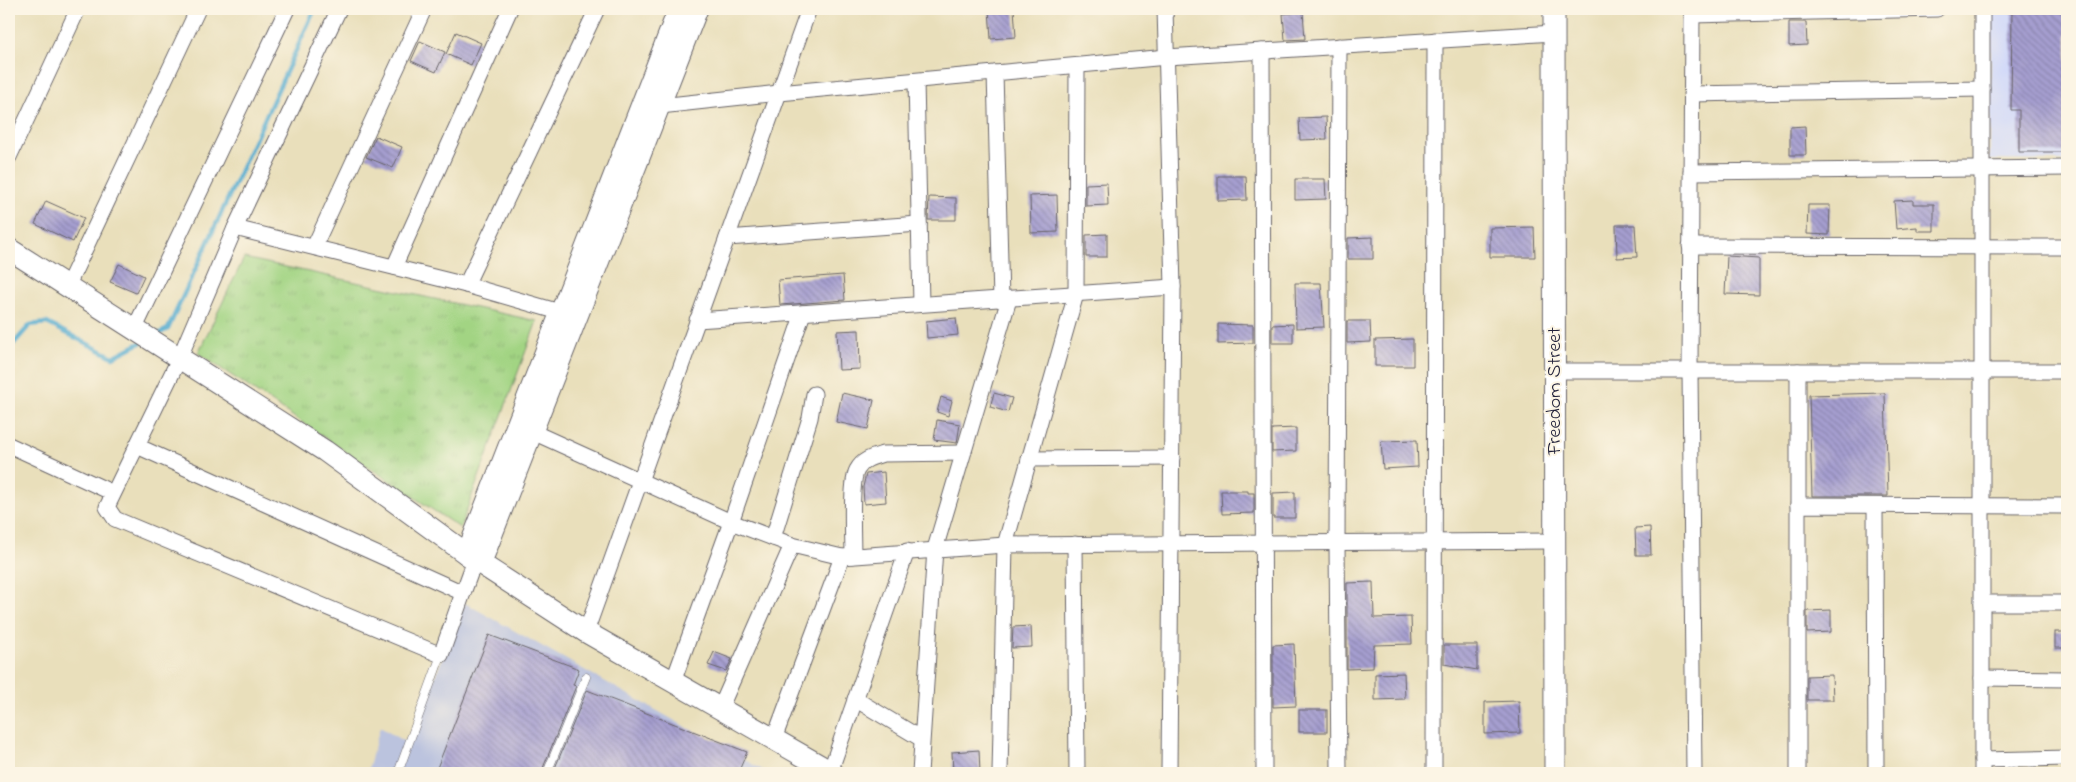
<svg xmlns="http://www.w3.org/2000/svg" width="2076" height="782" viewBox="0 0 2076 782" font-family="'Indie Flower',sans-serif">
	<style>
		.built { fill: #d1d9f9 }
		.industrial { fill: #bbc3de }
		.park { fill: url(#park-tufts); stroke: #627b5f }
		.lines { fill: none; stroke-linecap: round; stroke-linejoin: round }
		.stream { stroke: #52abcf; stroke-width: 4.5 }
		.building { fill: url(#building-back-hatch) }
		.lane-casing { stroke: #686468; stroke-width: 9 }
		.street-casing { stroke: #686468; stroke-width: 17 }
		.secondary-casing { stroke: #686468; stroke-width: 23 }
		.lane { stroke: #fff; stroke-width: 8 }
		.street { stroke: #fff; stroke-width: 15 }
		.secondary { stroke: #fff; stroke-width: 21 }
		.labels { text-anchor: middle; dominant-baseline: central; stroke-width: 4; stroke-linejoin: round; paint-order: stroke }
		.street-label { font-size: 20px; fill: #22223b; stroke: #fcf5e5 }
	</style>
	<defs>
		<pattern id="park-tufts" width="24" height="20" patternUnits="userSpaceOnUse" patternTransform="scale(1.25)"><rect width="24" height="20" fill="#a2d483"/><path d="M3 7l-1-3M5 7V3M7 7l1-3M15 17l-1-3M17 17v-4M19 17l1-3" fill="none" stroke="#8bb672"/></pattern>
		<pattern id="building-back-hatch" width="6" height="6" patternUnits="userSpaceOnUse" patternTransform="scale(1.25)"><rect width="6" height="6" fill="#a69fd0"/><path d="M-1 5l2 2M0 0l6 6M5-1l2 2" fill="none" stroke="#8781aa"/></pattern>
	</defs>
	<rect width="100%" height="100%" fill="#fcf5e5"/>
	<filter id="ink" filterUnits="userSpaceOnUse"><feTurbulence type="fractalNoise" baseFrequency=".02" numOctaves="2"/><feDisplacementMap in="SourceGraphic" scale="10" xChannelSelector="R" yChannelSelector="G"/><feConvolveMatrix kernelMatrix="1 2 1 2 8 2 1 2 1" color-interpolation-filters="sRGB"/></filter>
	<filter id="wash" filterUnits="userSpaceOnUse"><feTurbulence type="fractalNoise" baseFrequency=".0096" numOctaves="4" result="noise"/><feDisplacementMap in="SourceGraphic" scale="20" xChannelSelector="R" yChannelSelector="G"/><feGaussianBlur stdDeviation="1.12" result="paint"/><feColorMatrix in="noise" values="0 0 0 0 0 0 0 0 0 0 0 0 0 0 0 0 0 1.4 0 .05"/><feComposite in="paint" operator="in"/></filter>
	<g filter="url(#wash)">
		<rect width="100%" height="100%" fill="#e9dfbb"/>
		<!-- built -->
		<polygon class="built" points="1991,9 2067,9 2067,161 1990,160"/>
		<!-- industrial -->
		<polygon class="industrial" points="465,603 768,773 367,773 380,727 408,744"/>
		<!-- park -->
		<polygon class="park" points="244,258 537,321 460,528 198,353"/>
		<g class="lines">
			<!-- stream -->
			<g class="stream">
				<polyline points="156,335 168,329 315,9"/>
				<polyline points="9,349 30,325 47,323 113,357 142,342"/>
			</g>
		</g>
		<g id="blocks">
			<!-- building -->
			<g class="building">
				<polygon points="989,9 1014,9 1016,37 991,39"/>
				<polygon points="2012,9 2067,9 2067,152 2019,152 2019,110 2011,110"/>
				<polygon points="1303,12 1305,39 1285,40 1283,14"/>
				<polygon points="1789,22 1806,22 1807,45 1789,46"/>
				<polygon points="456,32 481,43 471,65 446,54"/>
				<polygon points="420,41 445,52 436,72 411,61"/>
				<polygon points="1326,117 1327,139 1300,140 1299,118"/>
				<polygon points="1805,126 1806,155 1790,155 1790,127"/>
				<polygon points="376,136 402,147 393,168 366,157"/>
				<polygon points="1218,176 1246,176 1247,200 1218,201"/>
				<polygon points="1295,179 1325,179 1326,199 1295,200"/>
				<polygon points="1107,183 1108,205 1086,206 1086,184"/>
				<polygon points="1057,195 1058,232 1031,233 1030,196"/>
				<polygon points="929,197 956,198 956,220 928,220"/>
				<polygon points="1913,200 1913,204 1934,204 1934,231 1917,231 1917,227 1896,229 1894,201"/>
				<polygon points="46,201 84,218 73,242 35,224"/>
				<polygon points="1808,205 1830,205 1829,235 1807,234"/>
				<polygon points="1616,225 1635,225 1637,257 1617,258"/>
				<polygon points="1534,227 1535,257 1490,257 1490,228"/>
				<polygon points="1107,234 1107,257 1086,257 1086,235"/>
				<polygon points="1373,237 1373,259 1348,259 1348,238"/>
				<polygon points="1727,256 1759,258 1759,295 1725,294"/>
				<polygon points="119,264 144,276 136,293 110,282"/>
				<polygon points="843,275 845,300 780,305 778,280"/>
				<polygon points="1295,283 1321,283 1324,327 1296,328"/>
				<polygon points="956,318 958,335 927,338 926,321"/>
				<polygon points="1347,321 1370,321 1371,342 1347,343"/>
				<polygon points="1218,324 1253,325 1253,343 1218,344"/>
				<polygon points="1293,324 1293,343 1272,343 1272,325"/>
				<polygon points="859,330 860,369 839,370 837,331"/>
				<polygon points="1413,339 1413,366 1375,366 1375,340"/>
				<polygon points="842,393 874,400 868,429 836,422"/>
				<polygon points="994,393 1012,398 1008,412 990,407"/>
				<polygon points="1885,393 1888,496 1812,496 1809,395"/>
				<polygon points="941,397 952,401 948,416 937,412"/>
				<polygon points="937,420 960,424 957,443 934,440"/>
				<polygon points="1296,428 1296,451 1272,452 1272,429"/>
				<polygon points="1417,440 1418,467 1383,469 1381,441"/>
				<polygon points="884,472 886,502 864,504 863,487 866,474"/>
				<polygon points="1221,491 1248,491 1248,493 1254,493 1254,513 1222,514"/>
				<polygon points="1295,492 1295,518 1273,518 1273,493"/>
				<polygon points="1650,527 1651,555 1636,555 1635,528"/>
				<polygon points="1373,582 1374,618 1411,617 1412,644 1374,645 1373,668 1347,669 1347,583"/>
				<polygon points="1831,610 1831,632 1807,633 1807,611"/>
				<polygon points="1031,626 1032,647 1012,648 1013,627"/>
				<rect x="2055" y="632" width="12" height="16"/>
				<polygon points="489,635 579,669 573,685 576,686 541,773 435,773"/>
				<polygon points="1294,644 1296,706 1273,707 1273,645"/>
				<polygon points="1444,645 1477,645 1477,670 1444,664"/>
				<polygon points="714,652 732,659 726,671 708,665"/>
				<polygon points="1404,673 1405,699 1375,700 1375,674"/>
				<polygon points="1832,675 1833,700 1807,700 1807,676"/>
				<polygon points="587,690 747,752 738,773 553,773"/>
				<polygon points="1519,701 1520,733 1485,734 1485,702"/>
				<rect x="1299" y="710" width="28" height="22"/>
				<polygon points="979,750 980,773 953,773 952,752"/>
			</g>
		</g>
	</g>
	<g filter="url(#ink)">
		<use href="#blocks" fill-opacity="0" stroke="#686468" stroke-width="1"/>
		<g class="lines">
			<!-- lane casing -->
			<g class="lane-casing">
				<g id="lane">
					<polyline points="398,773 441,655"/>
					<polyline points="547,773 586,677"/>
				</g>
			</g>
			<!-- street casing -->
			<g class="street-casing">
				<g id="street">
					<polyline points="339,9 235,228 179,359 107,507 115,519 441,655 463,593"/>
					<polyline points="1165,9 1173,287 1169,773"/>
					<polyline points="1692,9 1690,371 1694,773"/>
					<polyline points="1692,15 1937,9"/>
					<polyline points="1339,46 1337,543 1339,773"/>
					<polyline points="1262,51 1264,773"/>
					<polyline points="995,73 1001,300"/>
					<polyline points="916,81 921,304"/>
					<polyline points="1691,94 1982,89"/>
					<polyline points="651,107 779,93 1167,57 1554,33"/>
					<polyline points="9,157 78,9"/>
					<polyline points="1691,172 2067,168"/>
					<polyline points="235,228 466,285 570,315"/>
					<polyline points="727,238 919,224"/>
					<polyline points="1690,246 2067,247"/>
					<polyline points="314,247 424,9"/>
					<polyline points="394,267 510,9"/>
					<polyline points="466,285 597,9"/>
					<polyline points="67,287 198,9"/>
					<polyline points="697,320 1173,287"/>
					<polyline points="134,330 287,9"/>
					<polyline points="1556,371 2067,371"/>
					<polyline points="524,428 731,522 792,545 842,557 1005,545 1554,541"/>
					<polyline points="9,445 113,493"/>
					<polyline points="137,446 463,593 475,560"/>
					<polyline points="1029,459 1172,458"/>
					<polyline points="1798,505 1798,371"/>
					<polyline points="1875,506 1876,773"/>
					<polyline points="773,538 810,418 814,394"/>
					<polyline points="1075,544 1077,773"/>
					<path d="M853 556C853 538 850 482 857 470 863 459 873 457 883 454L963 453"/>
					<polyline points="1982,603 2067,603"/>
					<polyline points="586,632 809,9"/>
					<polyline points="1982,678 2067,679"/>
					<polyline points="673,682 731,522 803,313"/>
					<polyline points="855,699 920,738"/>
					<polyline points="720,709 792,545"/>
					<polyline points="774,739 842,557"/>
					<polyline points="1982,760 2067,758"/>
					<polyline points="830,772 907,551"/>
					<polyline points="920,773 935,549 1009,299"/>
					<polyline points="1000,773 1005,545 1076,294 1077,66"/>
					<polyline points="1434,773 1435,40"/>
					<polyline points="1798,773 1798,505 2067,506"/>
					<polyline points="1982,773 1982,9"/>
				</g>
			</g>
			<!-- secondary casing -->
			<g class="secondary-casing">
				<g id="secondary">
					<polyline points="1554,9 1555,773"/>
					<polyline points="9,249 325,451 475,560 586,632 833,773"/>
					<polyline points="467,554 679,9"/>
					<polyline points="481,562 697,9"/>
				</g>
			</g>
			<!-- lane -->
			<use href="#lane" class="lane"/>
			<!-- street -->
			<use href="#street" class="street"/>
			<!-- secondary -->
			<use href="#secondary" class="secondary"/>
		</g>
	</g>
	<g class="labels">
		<!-- street labels -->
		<g class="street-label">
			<text transform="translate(1555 391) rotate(-90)">Freedom Street</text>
		</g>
	</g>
	<!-- margin -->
	<rect width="2076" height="782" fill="none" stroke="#fcf5e5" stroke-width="30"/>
</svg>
